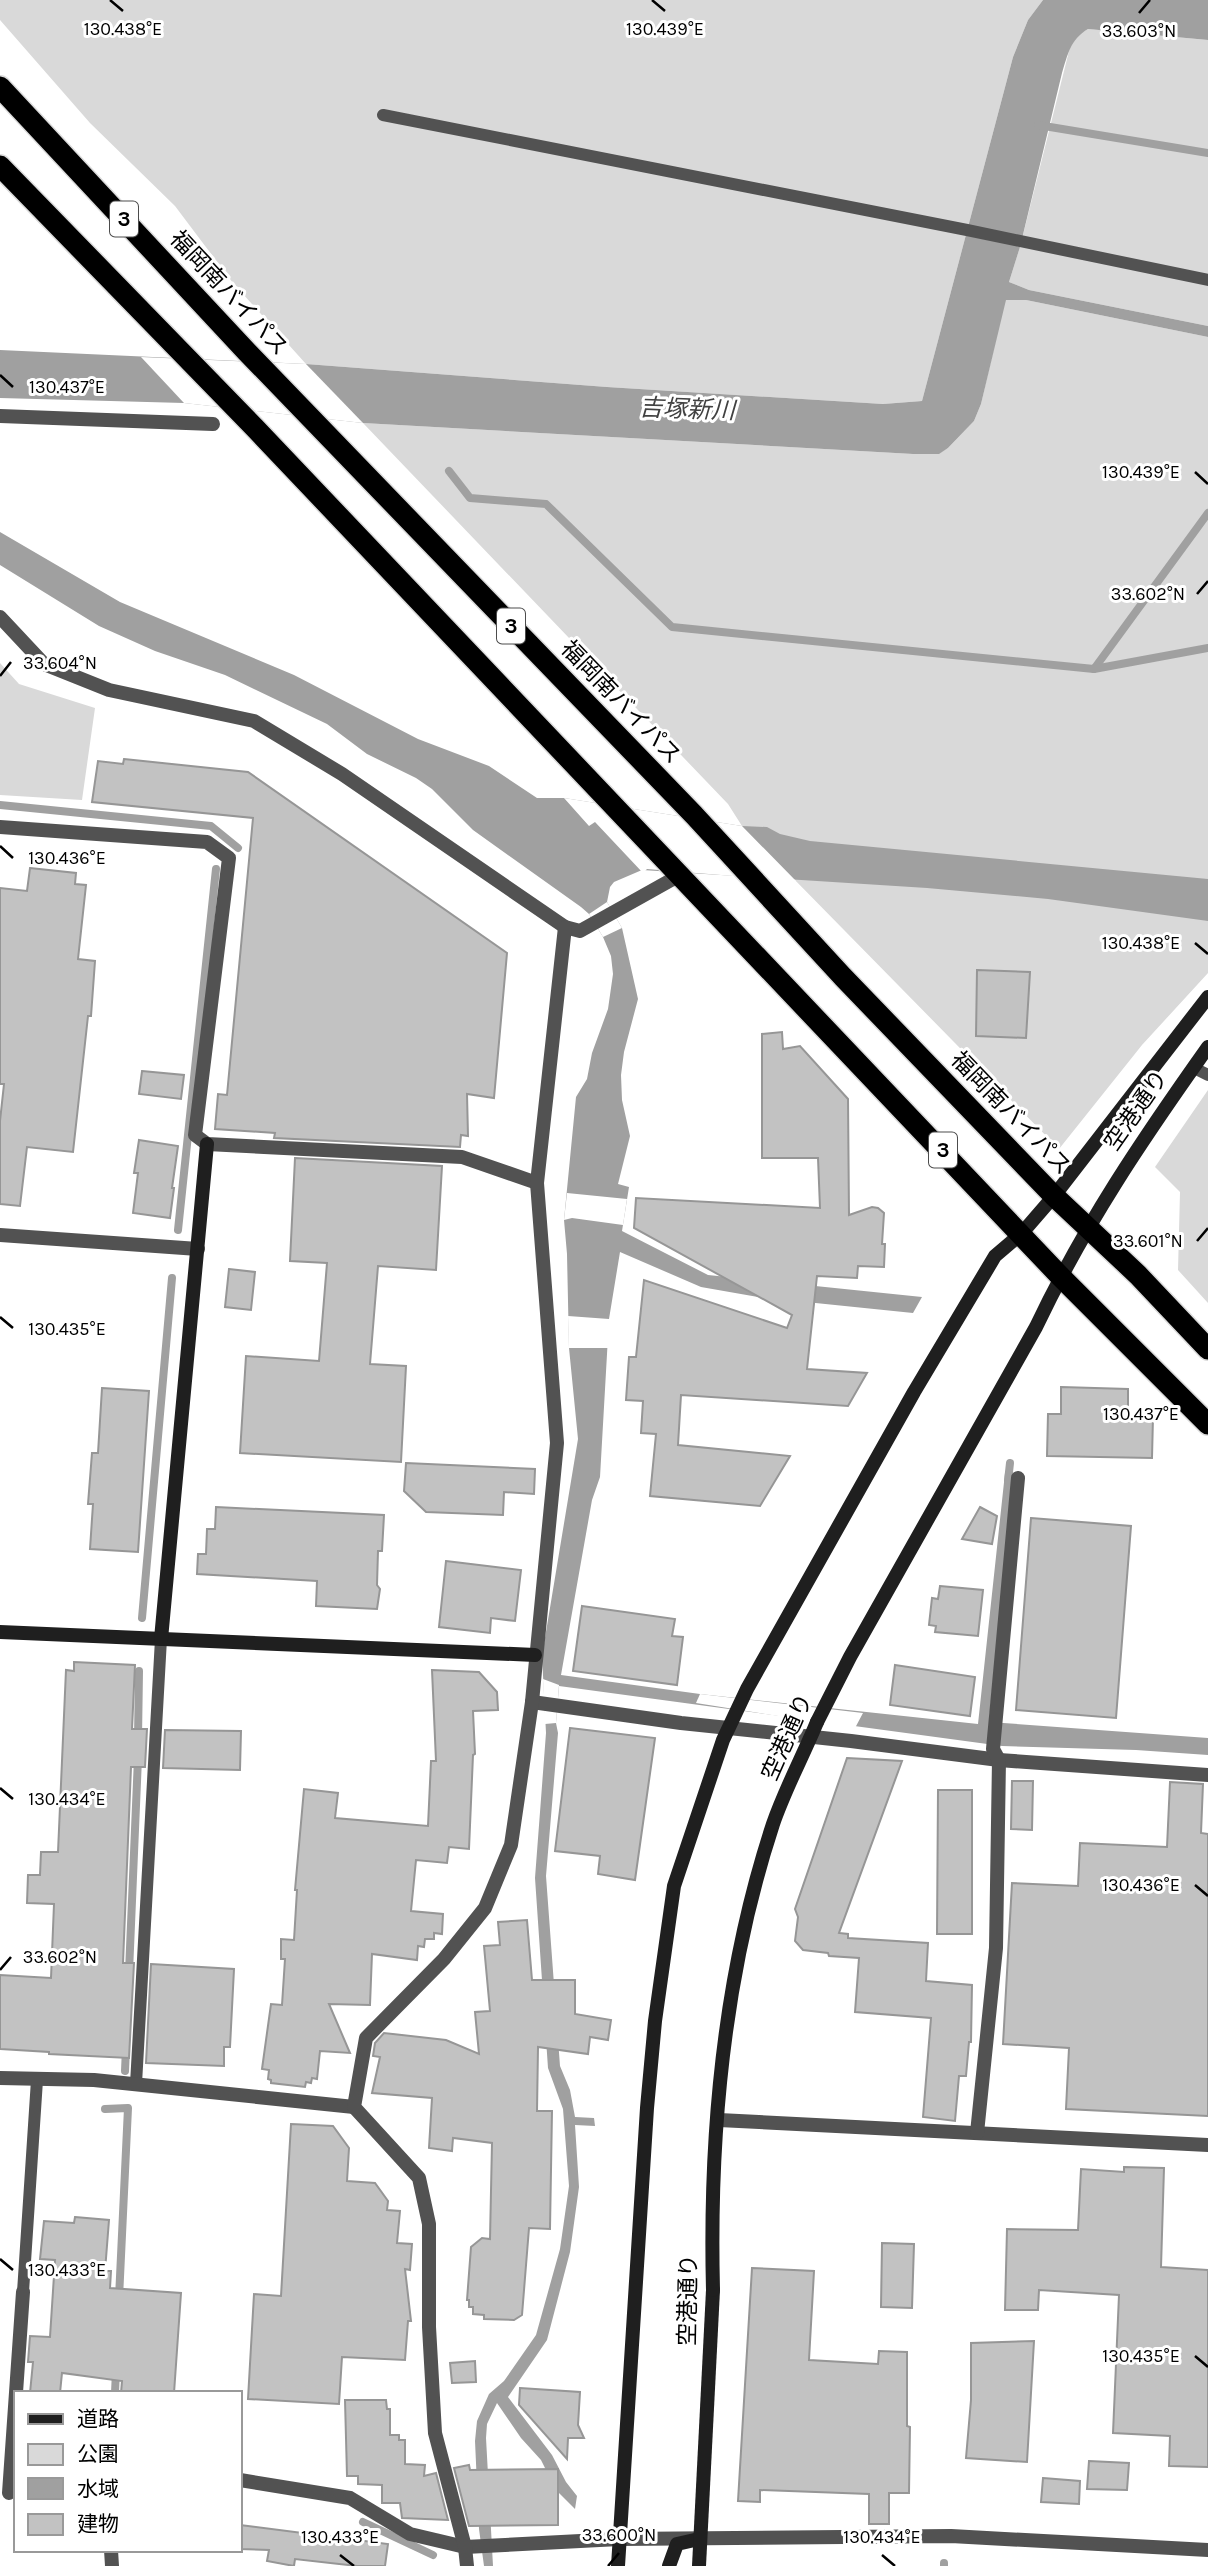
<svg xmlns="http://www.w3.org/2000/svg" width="1208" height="2566" viewBox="0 0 1208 2566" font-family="Karla,'Noto Sans JP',sans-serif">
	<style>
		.green { fill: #d9d9d9 }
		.water { fill: #a0a0a0 }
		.pier { fill: #fff }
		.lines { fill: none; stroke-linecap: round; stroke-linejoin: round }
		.stream { stroke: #a0a0a0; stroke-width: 8 }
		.building { fill: #c2c2c2; stroke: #969696; stroke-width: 2 }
		.highway-casing { stroke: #dbdbdb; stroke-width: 24 }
		.lane { stroke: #525252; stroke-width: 12 }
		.street { stroke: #525252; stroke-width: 14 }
		.secondary { stroke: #1f1f1f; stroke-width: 14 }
		.highway { stroke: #000; stroke-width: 21 }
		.secondary-bridge { stroke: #1f1f1f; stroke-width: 14 }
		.ticks { fill: none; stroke: #000; stroke-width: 2.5 }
		.labels { text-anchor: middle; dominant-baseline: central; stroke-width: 6; stroke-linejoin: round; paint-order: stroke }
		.shield { fill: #fff; stroke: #4c4c4c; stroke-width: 2 }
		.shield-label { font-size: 21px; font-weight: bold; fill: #000 }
		.street-label { font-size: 23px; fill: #000; stroke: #fff }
		.water-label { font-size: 24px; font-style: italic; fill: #414141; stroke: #fff }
		.ticks-label { font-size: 18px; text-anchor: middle; fill: #000; stroke: #fff; stroke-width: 6; stroke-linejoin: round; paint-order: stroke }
	</style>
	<rect width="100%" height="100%" fill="#fff"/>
	<!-- green -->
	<g class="green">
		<polygon points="0,0 1043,0 1028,20 1013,57 922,401 883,404 607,387 306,364 233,283 175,206 90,123 0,20"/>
		<polygon points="1088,29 1208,40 1208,326 1029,290 1009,282 1020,247 1070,47 1076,36"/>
		<polygon points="1005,300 1026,300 1208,337 1208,973 1142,1045 1059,1149 742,826 728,804 363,423 913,454 938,454 948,448 974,421 981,404"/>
		<polygon points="0,663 19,684 95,708 82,800 0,795"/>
		<polygon points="1208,1090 1208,1303 1178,1270 1180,1192 1155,1167"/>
	</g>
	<!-- water -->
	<g class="water">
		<path d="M1043 0H1208V40L1088 29C1070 40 1068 54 1062 73L1020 247 1009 282 1029 290 1208 326V337L1026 300H1006L981 404 974 421 948 448 939 454H913L363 423 184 403 0 398V350L306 364 607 387 883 404 922 401 1013 57 1028 20Z"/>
		<polygon points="0,532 120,602 294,675 418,739 489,766 537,798 564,798 742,826 767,827 780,834 810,841 1208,879 1208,921 1048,899 927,888 642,870 614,882 610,887 607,902 622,928 638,999 624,1052 621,1075 622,1100 630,1136 618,1184 629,1187 622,1231 708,1275 922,1297 913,1313 758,1297 701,1287 620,1252 609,1319 600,1477 592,1500 561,1675 700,1694 978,1724 1005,1473 1013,1472 989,1722 1208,1738 1208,1755 1136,1750 1002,1746 559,1686 556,1723 558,1733 546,1876 560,2066 570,2090 575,2117 594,2118 595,2126 575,2125 579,2187 570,2252 547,2340 508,2397 552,2455 566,2482 577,2496 575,2509 556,2490 541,2460 521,2438 497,2403 487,2424 486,2438 493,2566 484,2566 479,2529 475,2441 477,2421 489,2394 504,2381 536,2335 560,2249 569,2186 563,2109 548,2068 535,1878 546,1733 542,1656 578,1439 569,1348 567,1254 564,1220 576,1097 587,1079 592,1053 608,1009 613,974 611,956 603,937 589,914 581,907 473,830 432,789 416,778 367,754 327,724 225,675 155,651 99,626 0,565"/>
	</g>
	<!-- pier -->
	<g class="pier">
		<polygon points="141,357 306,364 363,423 184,403"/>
		<polygon points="564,798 742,826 796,881 647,869 643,873 595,822 589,826"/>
		<polygon points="607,902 622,928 603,937 589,914"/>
		<polygon points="567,1193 627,1199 623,1225 572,1218 564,1220"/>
		<polygon points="568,1316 609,1319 609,1348 569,1348"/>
		<polygon points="543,1679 559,1685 556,1723 545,1724"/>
		<polygon points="700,1694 863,1713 855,1728 696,1703"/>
	</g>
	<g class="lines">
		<!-- stream -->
		<g class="stream">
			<polyline points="1038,125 1208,153"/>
			<polyline points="449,471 470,498 546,504 672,627 1094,669 1208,513"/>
			<polyline points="1094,669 1208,648"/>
			<polyline points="0,805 211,826 238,848"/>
			<polyline points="178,1230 216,869"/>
			<polyline points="1008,1481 1010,1463"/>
			<polyline points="142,1618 172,1278"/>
			<polyline points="138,1738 139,1671"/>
			<polyline points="129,1972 138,1758"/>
			<polyline points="125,2071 126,2048"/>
			<polyline points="105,2109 128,2108 119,2298"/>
			<polyline points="115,2393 116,2371"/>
			<polyline points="363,2522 433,2555"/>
			<polyline points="944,2563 944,2566"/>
		</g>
	</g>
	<!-- building -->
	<g class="building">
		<polygon points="124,759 248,772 507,953 494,1098 467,1094 468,1136 461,1135 460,1147 274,1138 275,1133 215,1129 218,1094 227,1095 253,818 92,802 98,761 123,764"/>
		<polygon points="30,868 76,873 75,884 86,885 78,959 95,961 91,1016 88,1016 73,1152 27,1147 20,1206 0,1204 0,1121 4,1084 0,1084 0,888 27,891"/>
		<polygon points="977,970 1030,972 1026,1038 976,1036"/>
		<polygon points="782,1032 783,1049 800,1046 848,1099 849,1215 872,1207 878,1208 884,1213 882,1244 885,1244 884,1267 858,1266 857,1278 817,1276 807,1369 867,1373 848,1406 681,1395 678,1445 790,1456 760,1506 650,1496 656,1434 641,1433 643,1401 626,1400 629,1357 636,1357 644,1280 787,1328 792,1315 634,1228 636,1198 820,1208 818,1158 762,1158 762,1034"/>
		<polygon points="142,1071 184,1075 181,1099 139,1094"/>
		<polygon points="139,1140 178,1146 172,1188 174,1188 170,1218 133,1213 138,1173 134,1173"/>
		<polygon points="295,1158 442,1166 436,1270 378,1266 370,1364 406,1366 401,1462 240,1453 246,1356 319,1361 327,1263 290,1261"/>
		<polygon points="229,1269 255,1272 251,1310 225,1307"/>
		<polygon points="1061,1387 1128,1389 1128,1416 1153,1417 1152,1458 1047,1456 1048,1414 1061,1414"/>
		<polygon points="102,1388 149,1391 138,1552 90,1549 93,1504 88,1504 92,1453 98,1453"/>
		<polygon points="406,1463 535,1469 534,1494 504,1492 503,1515 426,1512 404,1491"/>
		<polygon points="216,1507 384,1515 382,1551 378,1551 377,1585 380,1589 377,1609 316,1606 317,1581 197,1574 198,1554 206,1554 207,1529 215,1529"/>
		<polygon points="980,1507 997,1516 992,1544 962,1539"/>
		<polygon points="1031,1518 1131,1526 1116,1718 1016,1710"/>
		<polygon points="446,1561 521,1570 515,1621 491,1618 490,1633 439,1627"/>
		<polygon points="940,1586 983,1590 978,1636 935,1632 936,1626 929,1625 932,1598 938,1599"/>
		<polygon points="582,1606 675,1619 672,1636 683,1637 677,1685 573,1671"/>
		<polygon points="74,1662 135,1665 132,1729 147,1729 145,1767 131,1767 123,1963 134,1963 129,2058 49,2054 49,2052 0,2049 0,1975 51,1978 54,1904 27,1903 28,1875 40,1875 41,1852 58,1852 66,1670 74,1671"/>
		<polygon points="895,1665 975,1677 970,1716 890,1705"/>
		<polygon points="432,1670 479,1672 497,1692 498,1710 473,1711 475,1754 473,1755 469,1849 449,1847 447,1863 416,1860 411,1911 443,1914 442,1934 434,1933 434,1939 425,1939 424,1947 418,1946 417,1960 372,1954 370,2005 329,2004 350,2053 320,2051 317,2079 312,2078 311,2083 306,2082 305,2087 271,2083 271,2080 268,2079 269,2070 262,2069 271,2004 282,2005 285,1959 281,1959 281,1939 294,1940 297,1890 295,1890 304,1789 338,1793 335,1818 428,1826 431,1761 436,1761"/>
		<polygon points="570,1728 655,1738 635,1880 598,1874 600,1856 555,1851"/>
		<polygon points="165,1730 241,1731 240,1770 163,1768"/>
		<polygon points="847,1758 902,1761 839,1933 848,1934 848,1938 928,1943 926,1981 972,1985 971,2042 969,2042 966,2076 959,2076 955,2121 923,2117 931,2018 855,2012 859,1958 829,1956 828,1953 803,1950 795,1941 798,1917 795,1909"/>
		<polygon points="1012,1781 1033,1781 1032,1830 1011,1829"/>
		<polygon points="1170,1782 1203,1784 1201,1833 1208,1834 1208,2116 1066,2109 1069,2048 1003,2044 1012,1883 1078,1886 1080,1843 1167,1847"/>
		<polygon points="938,1790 972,1790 972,1934 937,1934"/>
		<polygon points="527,1920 532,1980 575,1980 575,2014 611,2020 608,2040 590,2037 588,2054 538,2047 537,2111 552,2111 550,2229 529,2228 522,2315 514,2320 484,2319 484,2315 473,2314 473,2307 469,2307 469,2300 467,2300 471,2247 482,2238 490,2239 492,2143 453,2138 452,2151 429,2148 432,2098 372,2093 380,2057 373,2056 375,2043 384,2033 446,2040 479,2054 475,2012 490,2011 484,1946 500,1945 498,1922"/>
		<polygon points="151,1964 234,1969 230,2047 224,2047 224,2066 146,2063"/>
		<polygon points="291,2124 333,2126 349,2148 347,2181 375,2183 388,2201 387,2210 400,2211 397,2243 412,2244 410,2270 405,2269 411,2321 408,2321 405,2360 342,2357 339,2404 248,2399 254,2294 281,2296"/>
		<polygon points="1124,2167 1164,2168 1161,2267 1208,2270 1208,2467 1169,2466 1170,2436 1113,2433 1119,2295 1039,2290 1038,2310 1005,2310 1007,2229 1078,2230 1081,2169 1124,2172"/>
		<polygon points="75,2217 109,2220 105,2271 111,2271 110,2288 181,2293 174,2393 121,2393 122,2381 62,2373 60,2393 30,2393 33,2362 28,2362 30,2336 50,2337 55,2260 40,2259 44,2221 74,2223"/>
		<polygon points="882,2243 914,2244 912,2308 881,2307"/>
		<polygon points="752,2268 814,2271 809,2360 878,2364 879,2351 907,2352 907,2426 910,2427 909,2493 889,2493 889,2524 869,2524 869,2494 760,2490 760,2502 738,2501"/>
		<polygon points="1034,2341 1027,2462 966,2458 971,2400 971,2343"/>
		<polygon points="475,2361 476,2382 452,2383 450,2363"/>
		<polygon points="520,2388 580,2392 578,2425 584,2438 568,2438 567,2459 519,2405"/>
		<polygon points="345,2400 386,2400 387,2409 390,2409 390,2435 399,2435 399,2440 405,2440 405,2464 425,2465 424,2476 436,2473 448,2520 402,2518 400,2503 382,2503 382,2485 358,2484 358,2476 347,2476"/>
		<polygon points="1089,2461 1129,2463 1127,2490 1087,2489"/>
		<polygon points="469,2465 470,2470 558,2469 558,2525 469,2526 454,2468"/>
		<polygon points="1043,2478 1080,2481 1079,2504 1041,2502"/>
		<polygon points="240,2525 388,2544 385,2566 357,2566 295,2559 294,2566 267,2561 269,2550 240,2549"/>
	</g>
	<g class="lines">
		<!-- highway casing -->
		<g class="highway-casing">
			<g id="highway">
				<polyline points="0,87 247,352 694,815 843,977 1054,1196 1138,1275 1208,1349"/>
				<polyline points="0,166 255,428 1060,1276 1208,1424"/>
			</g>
		</g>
		<!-- lane -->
		<g class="lane">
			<polyline points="383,115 967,230 1208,280"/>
			<polyline points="1194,1068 1208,1075"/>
			<polyline points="136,2084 161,1639"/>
			<polyline points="23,2292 37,2080"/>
		</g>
		<!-- street -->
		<g class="street">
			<polyline points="0,416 213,424"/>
			<polyline points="0,617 44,664 109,690 254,721 342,774 565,927 580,931 680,875"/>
			<polyline points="0,827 207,842 229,858 195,1135 207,1144 462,1157 537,1183"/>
			<polyline points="0,1235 198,1249"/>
			<polyline points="532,1702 681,1723 851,1741 999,1760 1208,1775"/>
			<polyline points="0,2078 94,2080 354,2107"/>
			<polyline points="719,2120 1208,2145"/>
			<polyline points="977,2133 996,1948 999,1760 993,1749 1018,1478"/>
			<polyline points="240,2480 350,2498 410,2534 465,2547 619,2539 951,2536 1208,2550"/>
			<polyline points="9,2493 23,2292"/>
			<polyline points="111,2550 112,2566"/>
			<polyline points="467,2566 465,2547 435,2433 429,2327 429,2224 419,2178 354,2107 366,2038 444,1959 485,1908 511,1845 532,1702 557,1443 537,1183 565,927"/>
		</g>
		<!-- secondary -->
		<g class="secondary">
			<polyline points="0,1632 535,1655"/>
			<polyline points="161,1639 207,1144"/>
			<path d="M817 1722 850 1657 1036 1327C1085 1224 1142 1140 1208 1047"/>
			<polyline points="618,2566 647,2108 655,2021 674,1886 723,1740 747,1689 914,1392 995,1256 1022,1233 1054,1196 1208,997"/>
			<polyline points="669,2566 677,2544 699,2539"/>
			<polyline points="699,2566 713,2290"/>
		</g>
		<!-- highway -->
		<use href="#highway" class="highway"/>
		<!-- secondary-bridge -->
		<path class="secondary-bridge" d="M713 2290C709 2133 724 1973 773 1824 785 1789 803 1756 817 1722"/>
	</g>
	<!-- ticks -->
	<path class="ticks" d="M110 0 123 11M652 0 665 11M1139 13 1150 0M0 375 13 387M1195 472 1208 484M1197 594 1208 581M0 676 11 662M0 846 13 858M1195 943 1208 954M1197 1241 1208 1228M0 1317 13 1328M1195 1414 1208 1425M0 1788 13 1799M1195 1885 1208 1896M0 1970 11 1957M0 2259 13 2270M1195 2356 1208 2367M340 2555 354 2566M882 2555 895 2566M608 2566 619 2553"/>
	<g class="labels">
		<!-- shield labels -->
		<g class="shield">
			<rect x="110" y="201.5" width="28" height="35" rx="5"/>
			<rect x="497" y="608.5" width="28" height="35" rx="5"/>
			<rect x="929" y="1132.5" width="28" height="35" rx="5"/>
		</g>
		<g class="shield-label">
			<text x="124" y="219">3</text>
			<text x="511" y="626">3</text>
			<text x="943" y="1150">3</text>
		</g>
		<!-- street labels -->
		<g class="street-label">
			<text transform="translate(229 293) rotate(47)">福岡南バイパス</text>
			<text transform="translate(621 702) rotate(46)">福岡南バイパス</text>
			<text transform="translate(1136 1110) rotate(-55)">空港通り</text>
			<text transform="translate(1011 1113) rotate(46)">福岡南バイパス</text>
			<text transform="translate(787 1737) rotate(-66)">空港通り</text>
			<text transform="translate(688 2300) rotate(-89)">空港通り</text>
		</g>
		<!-- water labels -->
		<g class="water-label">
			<text transform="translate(687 409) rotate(2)">吉塚新川</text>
		</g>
	</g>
	<g class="ticks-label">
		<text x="123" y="35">130.438°E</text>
		<text x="665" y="35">130.439°E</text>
		<text x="1139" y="37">33.603°N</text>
		<text x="67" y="393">130.437°E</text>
		<text x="1141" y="478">130.439°E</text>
		<text x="1148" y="600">33.602°N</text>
		<text x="60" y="669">33.604°N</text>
		<text x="67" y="864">130.436°E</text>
		<text x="1141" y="949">130.438°E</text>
		<text x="1148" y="1247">33.601°N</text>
		<text x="67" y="1335">130.435°E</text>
		<text x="1141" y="1420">130.437°E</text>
		<text x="67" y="1805">130.434°E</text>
		<text x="1141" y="1891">130.436°E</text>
		<text x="60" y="1963">33.602°N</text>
		<text x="67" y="2276">130.433°E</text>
		<text x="1141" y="2362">130.435°E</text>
		<text x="619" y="2541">33.600°N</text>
		<text x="340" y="2543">130.433°E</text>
		<text x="882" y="2543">130.434°E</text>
	</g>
	<!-- legend -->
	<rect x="14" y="2391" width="228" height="161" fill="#ffffff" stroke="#999999" stroke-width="2"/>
	<rect x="28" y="2414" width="35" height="10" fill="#1f1f1f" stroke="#999999" stroke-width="2"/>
	<text x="77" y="2426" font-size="21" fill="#000000">道路</text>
	<rect x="28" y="2444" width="35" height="21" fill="#d9d9d9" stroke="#999999" stroke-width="2"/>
	<text x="77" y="2461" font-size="21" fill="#000000">公園</text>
	<rect x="28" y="2478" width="35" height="21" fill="#a0a0a0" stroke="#999999" stroke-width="2"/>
	<text x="77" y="2496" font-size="21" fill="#000000">水域</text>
	<rect x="28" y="2514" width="35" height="21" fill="#c2c2c2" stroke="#999999" stroke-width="2"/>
	<text x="77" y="2531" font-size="21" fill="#000000">建物</text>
</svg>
